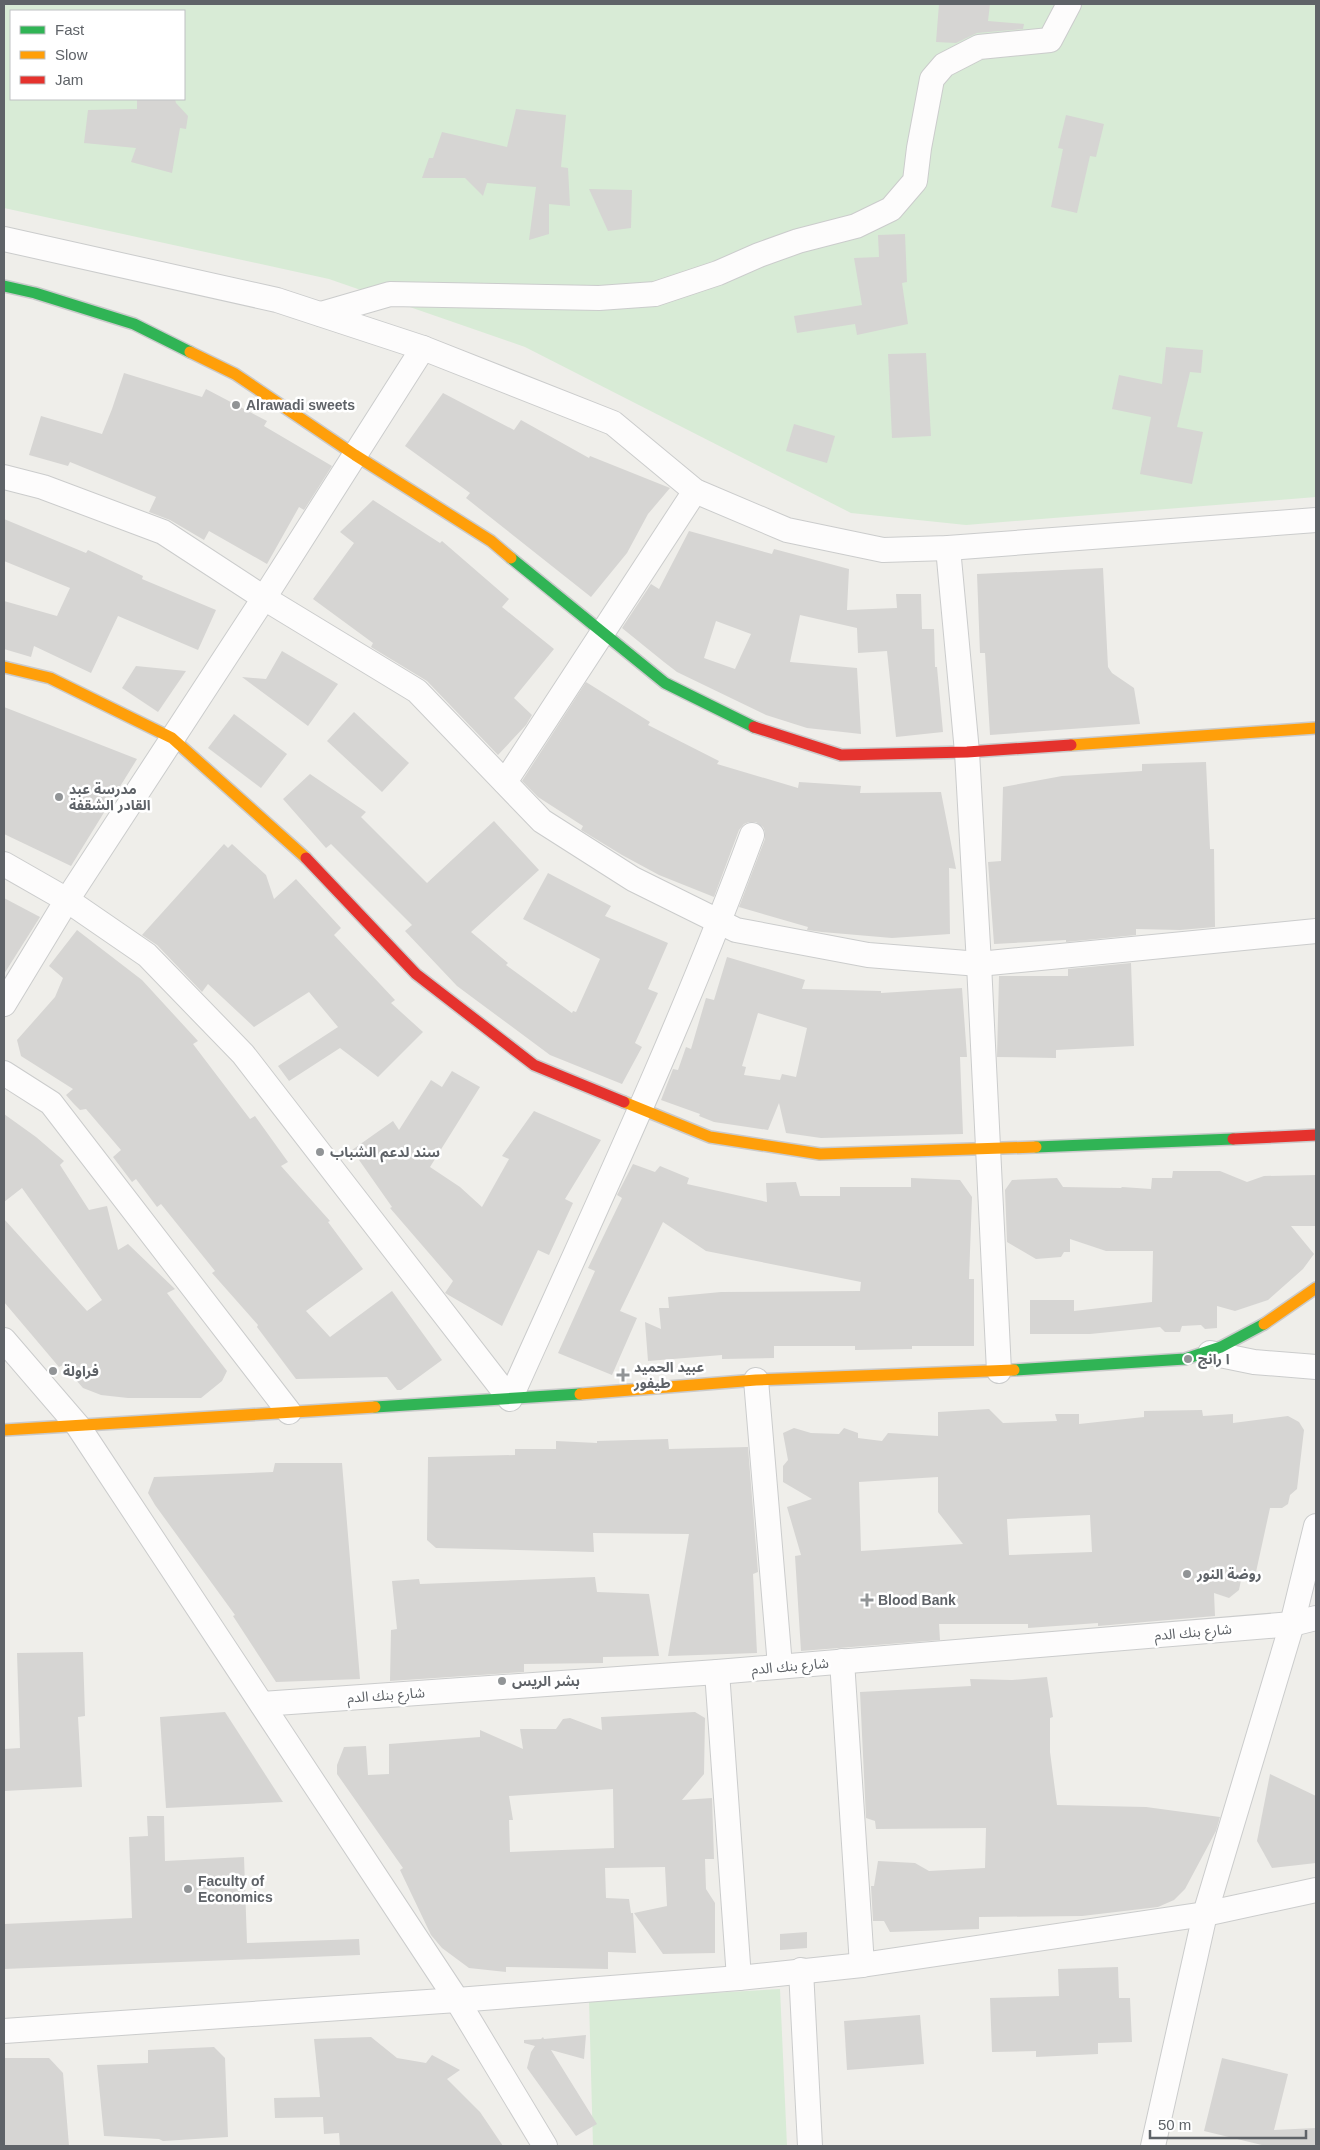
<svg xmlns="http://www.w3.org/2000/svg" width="1320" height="2150" viewBox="0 0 1320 2150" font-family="Arial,'Noto Sans Arabic',sans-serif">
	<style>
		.green { fill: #d8ebd6; fill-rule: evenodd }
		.building { fill: #d6d5d3; fill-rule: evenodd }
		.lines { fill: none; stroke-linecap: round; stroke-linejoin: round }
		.street-casing { stroke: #cbcccc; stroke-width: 26 }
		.fast-casing { stroke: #cacacb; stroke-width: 14 }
		.slow-casing { stroke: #cacacb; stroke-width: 14 }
		.jam-casing { stroke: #cacacb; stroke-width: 14 }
		.street { stroke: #fdfcfc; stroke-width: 24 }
		.fast { stroke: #30b455; stroke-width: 11 }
		.slow { stroke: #ff9f0a; stroke-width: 11 }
		.jam { stroke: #e5322d; stroke-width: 11 }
		.poi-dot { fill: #919496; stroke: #fff; stroke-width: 2 }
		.labels { text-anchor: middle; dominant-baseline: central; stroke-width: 5; stroke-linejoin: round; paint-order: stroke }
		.poi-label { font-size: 14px; font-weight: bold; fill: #5f6368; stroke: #fff; text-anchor: start }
		.street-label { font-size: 14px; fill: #5f6368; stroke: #fff }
	</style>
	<rect width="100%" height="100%" fill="#efeeea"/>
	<!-- green -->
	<g class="green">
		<path d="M4 4H1316V497L966 525 851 513 525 347 329 279 4 208ZM11 11H184V99H11Z"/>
		<polygon points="780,1989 787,2146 593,2146 589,2000"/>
	</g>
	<!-- building -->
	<g class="building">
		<polygon points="939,4 990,4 988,21 1024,24 1023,29 977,33 956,43 936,42"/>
		<polygon points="175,99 176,103 188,116 186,129 180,128 172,173 131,162 136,148 84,143 88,110 137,109 137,100"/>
		<polygon points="516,109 566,115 561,167 568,168 570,206 549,204 549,234 529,240 536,187 487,183 483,196 465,178 422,178 429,158 433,158 442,132 507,147"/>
		<polygon points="1066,115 1104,124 1096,157 1090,156 1077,213 1051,207 1063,149 1058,148"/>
		<polygon points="589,189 632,190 631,228 608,231"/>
		<polygon points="905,234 907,282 902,283 908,324 857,335 855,324 797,333 794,316 862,305 854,258 879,257 878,235"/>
		<polygon points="1166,347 1203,350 1201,373 1190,372 1177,427 1203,432 1192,484 1140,474 1151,417 1112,409 1119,375 1162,384"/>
		<polygon points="926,353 931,436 892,438 888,354"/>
		<polygon points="124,373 202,397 206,389 267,421 264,426 332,466 304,510 299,507 267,564 209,531 204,540 170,520 149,512 156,497 70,462 68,466 29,455 41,416 102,434 112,409"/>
		<polygon points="443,393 514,430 521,420 589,458 590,456 670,488 648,514 627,553 591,597 466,498 470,493 405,446"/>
		<polygon points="794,424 835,436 827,463 786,451"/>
		<polygon points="373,500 440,543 442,541 509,599 502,607 554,649 514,698 532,715 526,725 498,755 427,681 371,647 373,643 313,599 354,543 340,532"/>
		<polygon points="4,519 86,553 88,550 143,576 142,579 216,610 198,650 118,616 91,673 34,646 31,657 4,649 4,601 57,616 70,588 4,561"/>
		<path d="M689 531 772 554 774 549 849 569 847 610 897 608 896 594H921L922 629H934L935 667H937L943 732 896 737 887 651 858 653 857 628 800 615 790 662 857 668 861 734 807 728 766 715 677 672 664 662 622 628 651 584 659 589ZM716 621 751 634 735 669 704 658Z"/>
		<polygon points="1103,568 1108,667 1112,673 1134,688 1140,724 990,735 985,653 980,653 977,574"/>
		<polygon points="282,651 338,684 308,726 242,677 266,679"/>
		<polygon points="136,666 186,671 158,712 122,688"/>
		<polygon points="586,682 650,722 648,725 719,761 717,764 798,788 799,782 861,786 860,793 941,792 956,869 949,868 950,934 892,938 822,932 807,930 808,927 739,907 765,839 765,832 763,827 756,822 749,822 744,824 739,830 714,897 659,875 622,855 581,830 583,826 538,797 522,781"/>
		<polygon points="4,707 137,759 71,866 4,834"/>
		<polygon points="354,712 409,763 382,792 327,741"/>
		<polygon points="234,714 287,754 261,788 208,748"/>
		<polygon points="1206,762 1210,849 1214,849 1215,927 1180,930 1136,929 1136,935 1066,942 1066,940 994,944 988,862 1001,861 1003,787 1062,776 1142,771 1142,764"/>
		<polygon points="310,774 366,812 361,817 427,883 494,821 539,870 471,932 508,963 506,965 572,1013 573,1011 576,1012 600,959 523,919 548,873 611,906 605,916 668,943 648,989 658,993 635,1043 642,1047 622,1084 550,1055 457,986 405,931 412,925 331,844 326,848 283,799"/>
		<polygon points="224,844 228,848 232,844 266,875 274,899 296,879 341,928 334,935 395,1000 391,1003 423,1032 378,1077 340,1048 289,1081 278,1066 338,1027 309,992 254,1027 208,984 202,992 157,945 142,935"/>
		<polygon points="4,898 40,917 4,974"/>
		<polygon points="77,930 142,980 198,1041 193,1044 250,1119 255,1116 288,1162 281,1166 330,1221 328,1222 363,1269 306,1311 330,1337 392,1291 442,1360 401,1390 397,1390 387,1377 296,1379 257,1327 258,1325 212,1273 215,1271 161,1204 157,1207 136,1179 132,1182 113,1157 121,1150 86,1109 80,1110 73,1103 66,1095 73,1089 21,1056 17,1040 55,997 63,978 49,966"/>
		<path d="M727 957 805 980 802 989 881 991V993L962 988 967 1057H960L963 1134 821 1138 786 1133 779 1103 768 1130 714 1122 699 1116 700 1114 661 1100 673 1069 678 1070 686 1047 691 1049 706 998 714 1000ZM758 1013 807 1028 796 1077 782 1074 780 1080 744 1075 746 1067 742 1066Z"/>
		<polygon points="1131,963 1134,1046 1056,1050 1056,1058 997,1057 999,976 1068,976 1068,969"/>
		<polygon points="452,1071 480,1087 430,1167 460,1187 482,1207 509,1159 502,1156 534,1111 601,1140 565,1199 573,1203 549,1255 538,1250 502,1326 445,1293 453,1281 390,1208 392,1207 352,1150 393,1121 399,1130 431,1080 442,1087"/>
		<polygon points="4,1114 36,1137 64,1161 60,1165 89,1210 107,1206 118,1250 128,1244 175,1289 167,1293 227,1371 222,1381 201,1398 128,1398 101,1395 83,1388 63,1365 59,1367 4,1302 4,1219 87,1311 102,1300 22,1188 4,1202"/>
		<polygon points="633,1164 655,1172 660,1166 689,1178 687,1184 767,1202 766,1183 796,1182 800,1196 840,1196 840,1187 911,1187 911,1178 960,1180 972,1197 969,1279 974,1279 974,1346 912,1346 912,1349 855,1350 855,1346 774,1346 774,1358 722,1359 722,1355 648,1361 645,1322 661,1329 659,1308 669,1308 668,1297 721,1292 860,1291 861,1282 706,1251 663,1222 620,1311 637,1318 612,1375 558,1353 595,1271 588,1268 622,1198 617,1195"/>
		<polygon points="1173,1171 1220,1171 1247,1182 1264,1176 1316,1175 1316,1226 1291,1226 1314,1254 1303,1269 1268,1300 1235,1311 1217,1306 1217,1328 1205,1329 1201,1325 1182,1326 1180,1332 1165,1332 1160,1327 1090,1334 1030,1334 1030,1300 1074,1300 1074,1311 1152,1302 1153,1251 1106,1251 1070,1239 1070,1252 1064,1252 1061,1257 1036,1259 1007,1242 1005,1190 1012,1180 1057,1178 1063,1187 1121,1188 1122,1187 1151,1189 1152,1178 1172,1178"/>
		<path d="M989 1409 1003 1423 1057 1421 1055 1414H1079V1424L1144 1417V1411L1202 1410 1203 1416 1233 1414V1423L1288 1416 1299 1422 1304 1430 1297 1489 1290 1495 1288 1504 1282 1508H1270L1256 1572 1243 1570 1239 1590 1229 1598 1214 1593 1215 1616 1098 1626V1623L1028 1628V1624H939L940 1640 801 1651 795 1556 801 1555 787 1507 812 1499 783 1482V1466L788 1460 783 1433 794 1428 811 1433 839 1434 844 1428 858 1433V1438L882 1441 888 1433 938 1436V1412ZM938 1477V1512L963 1544 861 1551 859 1482ZM1090 1515 1092 1552 1009 1555 1007 1519Z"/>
		<polygon points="668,1439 669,1449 748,1447 758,1572 753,1574 757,1653 668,1656 689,1534 593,1533 594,1552 436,1548 427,1540 428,1457 515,1455 515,1449 556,1449 556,1441 597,1443 597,1441"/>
		<polygon points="275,1463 342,1463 360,1679 276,1682 233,1616 235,1615 155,1505 148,1493 154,1477 273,1472"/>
		<polygon points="595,1577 597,1592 649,1594 659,1656 603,1657 603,1663 524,1664 524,1672 390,1681 391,1630 397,1629 392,1581 419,1579 420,1584"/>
		<polygon points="83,1652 85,1716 78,1717 82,1787 4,1791 4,1749 20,1748 17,1653"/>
		<polygon points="1047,1677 1053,1717 1050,1718 1050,1752 1057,1805 1146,1807 1220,1817 1216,1831 1185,1889 1174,1900 1158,1907 1082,1916 979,1917 979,1929 890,1932 884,1921 873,1921 871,1886 874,1886 878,1861 915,1863 929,1871 985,1868 986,1828 876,1829 875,1821 866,1818 860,1692 971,1686 970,1679 1012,1680"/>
		<polygon points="225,1712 283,1802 166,1808 160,1717"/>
		<path d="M695 1712 705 1718 704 1774 682 1800 712 1798 714 1859H705L706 1889 715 1903V1953L663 1954 634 1913 667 1906 665 1867 605 1868 606 1898 629 1899 631 1913H633L636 1953 608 1952V1969L506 1967V1972L469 1968 442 1948 431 1935 400 1870 403 1868 337 1774V1765L344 1747 366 1746 368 1775 389 1774V1744L480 1737V1730L523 1749 520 1729H556L563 1719 570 1718 602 1730 601 1717ZM613 1789 614 1848 510 1852 509 1820H513L509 1796Z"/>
		<polygon points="1270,1774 1316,1796 1316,1863 1272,1868 1257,1841"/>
		<polygon points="147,1816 164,1816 165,1861 244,1857 247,1943 359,1939 360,1955 4,1969 4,1924 132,1918 129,1837 148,1836"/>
		<polygon points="807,1932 807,1948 780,1950 780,1934"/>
		<polygon points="1118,1967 1119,1998 1130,1998 1132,2042 1098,2043 1098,2054 1036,2057 1036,2051 992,2052 990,1998 1059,1996 1058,1969"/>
		<polygon points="920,2015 924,2064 847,2070 844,2021"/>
		<polygon points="586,2035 584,2059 551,2050 597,2124 576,2136 527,2068 531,2052 535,2046 524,2043 524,2040 541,2039 543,2037 544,2039"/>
		<polygon points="371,2037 397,2058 426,2063 432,2055 460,2070 447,2079 480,2112 503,2146 340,2146 339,2133 324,2134 323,2117 275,2118 274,2098 320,2097 314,2039"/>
		<polygon points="214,2047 225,2058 228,2137 163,2141 159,2139 104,2136 97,2065 148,2063 148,2050"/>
		<polygon points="4,2058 49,2058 63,2073 69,2146 4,2146"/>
		<polygon points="1222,2058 1288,2074 1274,2130 1316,2128 1316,2146 1266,2146 1204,2131"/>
	</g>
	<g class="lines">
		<!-- street casing -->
		<g class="street-casing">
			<g id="street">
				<polyline points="4,239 277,300 423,348 613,423 695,491 787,530 883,550 948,548 1316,520"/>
				<polyline points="321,314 390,294 599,298 655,294 718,273 759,255 798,241 856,226 891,209 915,181 919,148 932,79 944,65 979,47 1050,40 1069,4"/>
				<polyline points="4,477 43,487 163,532 264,598 417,691 542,821 633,879 736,930 868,955 979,964 1316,931"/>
				<polyline points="948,548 967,752 979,964 999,1371"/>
				<polyline points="505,782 695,491"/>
				<path d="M4 864 67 900 147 955 243 1054 510 1399C594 1212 681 1027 752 835"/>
				<polyline points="4,1004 67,900 264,598 423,348"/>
				<polyline points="4,1073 51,1103 289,1412"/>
				<polyline points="4,1340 78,1426 457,2000 545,2146"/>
				<polyline points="1210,1353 1254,1362 1316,1367"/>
				<polyline points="756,1380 780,1666"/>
				<polyline points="842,1661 862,1965"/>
				<polyline points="717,1672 739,1978"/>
				<polyline points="262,1704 717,1672 1292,1624 1316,1618"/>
				<polyline points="801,1970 810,2146"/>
				<polyline points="4,2031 457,2000 739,1978 862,1965 1205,1914 1316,1890"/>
				<polyline points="1153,2146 1205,1914 1292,1624 1316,1526"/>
			</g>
		</g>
		<!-- fast casing -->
		<g class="fast-casing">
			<g id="fast">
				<polyline points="4,286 35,293 134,324 190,352"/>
				<polyline points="511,558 665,683 754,727"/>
				<polyline points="1036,1147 1233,1139"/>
				<polyline points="1014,1370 1185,1359 1221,1347 1264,1324"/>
				<polyline points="375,1407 580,1394"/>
			</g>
		</g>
		<!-- slow casing -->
		<g class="slow-casing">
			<g id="slow">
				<polyline points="190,352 235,374 355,455 491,541 511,558"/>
				<polyline points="4,667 50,678 172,738 306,858"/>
				<polyline points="1071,745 1316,728"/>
				<polyline points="624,1102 710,1137 820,1154 1036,1147"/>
				<polyline points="1264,1324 1316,1288"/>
				<polyline points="580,1394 756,1380 1014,1370"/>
				<polyline points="4,1430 375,1407"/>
			</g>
		</g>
		<!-- jam casing -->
		<g class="jam-casing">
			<g id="jam">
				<polyline points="754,727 841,755 967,752 1071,745"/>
				<polyline points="306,858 416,974 534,1065 624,1102"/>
				<polyline points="1233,1139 1316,1135"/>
			</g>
		</g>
		<!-- street -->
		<use href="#street" class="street"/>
		<!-- fast -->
		<use href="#fast" class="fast"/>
		<!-- slow -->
		<use href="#slow" class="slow"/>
		<!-- jam -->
		<use href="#jam" class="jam"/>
	</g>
	<!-- markers -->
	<g class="poi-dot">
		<circle cx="236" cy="405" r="5"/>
		<circle cx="59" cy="797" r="5"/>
		<circle cx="320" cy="1152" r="5"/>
		<circle cx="1188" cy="1359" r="5"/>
		<circle cx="53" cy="1371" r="5"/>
		<path d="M620.5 1367.5h5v5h5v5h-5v5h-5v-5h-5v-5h5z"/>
		<circle cx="1187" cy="1574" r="5"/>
		<path d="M864.5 1592.5h5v5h5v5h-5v5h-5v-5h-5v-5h5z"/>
		<circle cx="502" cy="1681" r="5"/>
		<circle cx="188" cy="1889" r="5"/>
	</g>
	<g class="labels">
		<!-- poi labels -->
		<g class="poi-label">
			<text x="246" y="405">Alrawadi sweets</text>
			<text x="69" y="789">مدرسة عبد<tspan x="69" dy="16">القادر الشقفة</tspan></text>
			<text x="330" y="1152">سند لدعم الشباب</text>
			<text x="1198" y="1359">ا رانج</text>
			<text x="634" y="1367">عبيد الحميد<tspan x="634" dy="16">طيفور</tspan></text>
			<text x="63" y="1371">فراولة</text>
			<text x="1197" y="1574">روضة النور</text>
			<text x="878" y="1600">Blood Bank</text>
			<text x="512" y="1681">بشر الريس</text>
			<text x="198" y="1881">Faculty of<tspan x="198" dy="16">Economics</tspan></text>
		</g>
		<!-- street labels -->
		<g class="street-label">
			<text transform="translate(1193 1632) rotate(-5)">شارع بنك الدم</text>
			<text transform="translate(790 1666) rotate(-5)">شارع بنك الدم</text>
			<text transform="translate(386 1695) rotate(-4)">شارع بنك الدم</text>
		</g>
	</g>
	<!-- border -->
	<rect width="1320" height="2150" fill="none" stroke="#5f6368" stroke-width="10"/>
	<!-- legend -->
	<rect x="10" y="10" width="175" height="90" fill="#ffffff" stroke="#bfc1c3"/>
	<rect x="20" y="26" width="25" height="8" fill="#30b455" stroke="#bfc1c3"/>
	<text x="55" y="35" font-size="15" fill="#5f6368">Fast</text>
	<rect x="20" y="51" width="25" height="8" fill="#ff9f0a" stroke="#bfc1c3"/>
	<text x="55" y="60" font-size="15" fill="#5f6368">Slow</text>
	<rect x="20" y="76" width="25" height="8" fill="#e5322d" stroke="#bfc1c3"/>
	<text x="55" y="85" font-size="15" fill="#5f6368">Jam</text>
	<!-- scale -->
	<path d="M1150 2130v8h156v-8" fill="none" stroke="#5f6368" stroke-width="2.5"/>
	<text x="1158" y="2130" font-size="15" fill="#5f6368" stroke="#ffffff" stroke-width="4" paint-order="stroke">50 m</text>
</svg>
